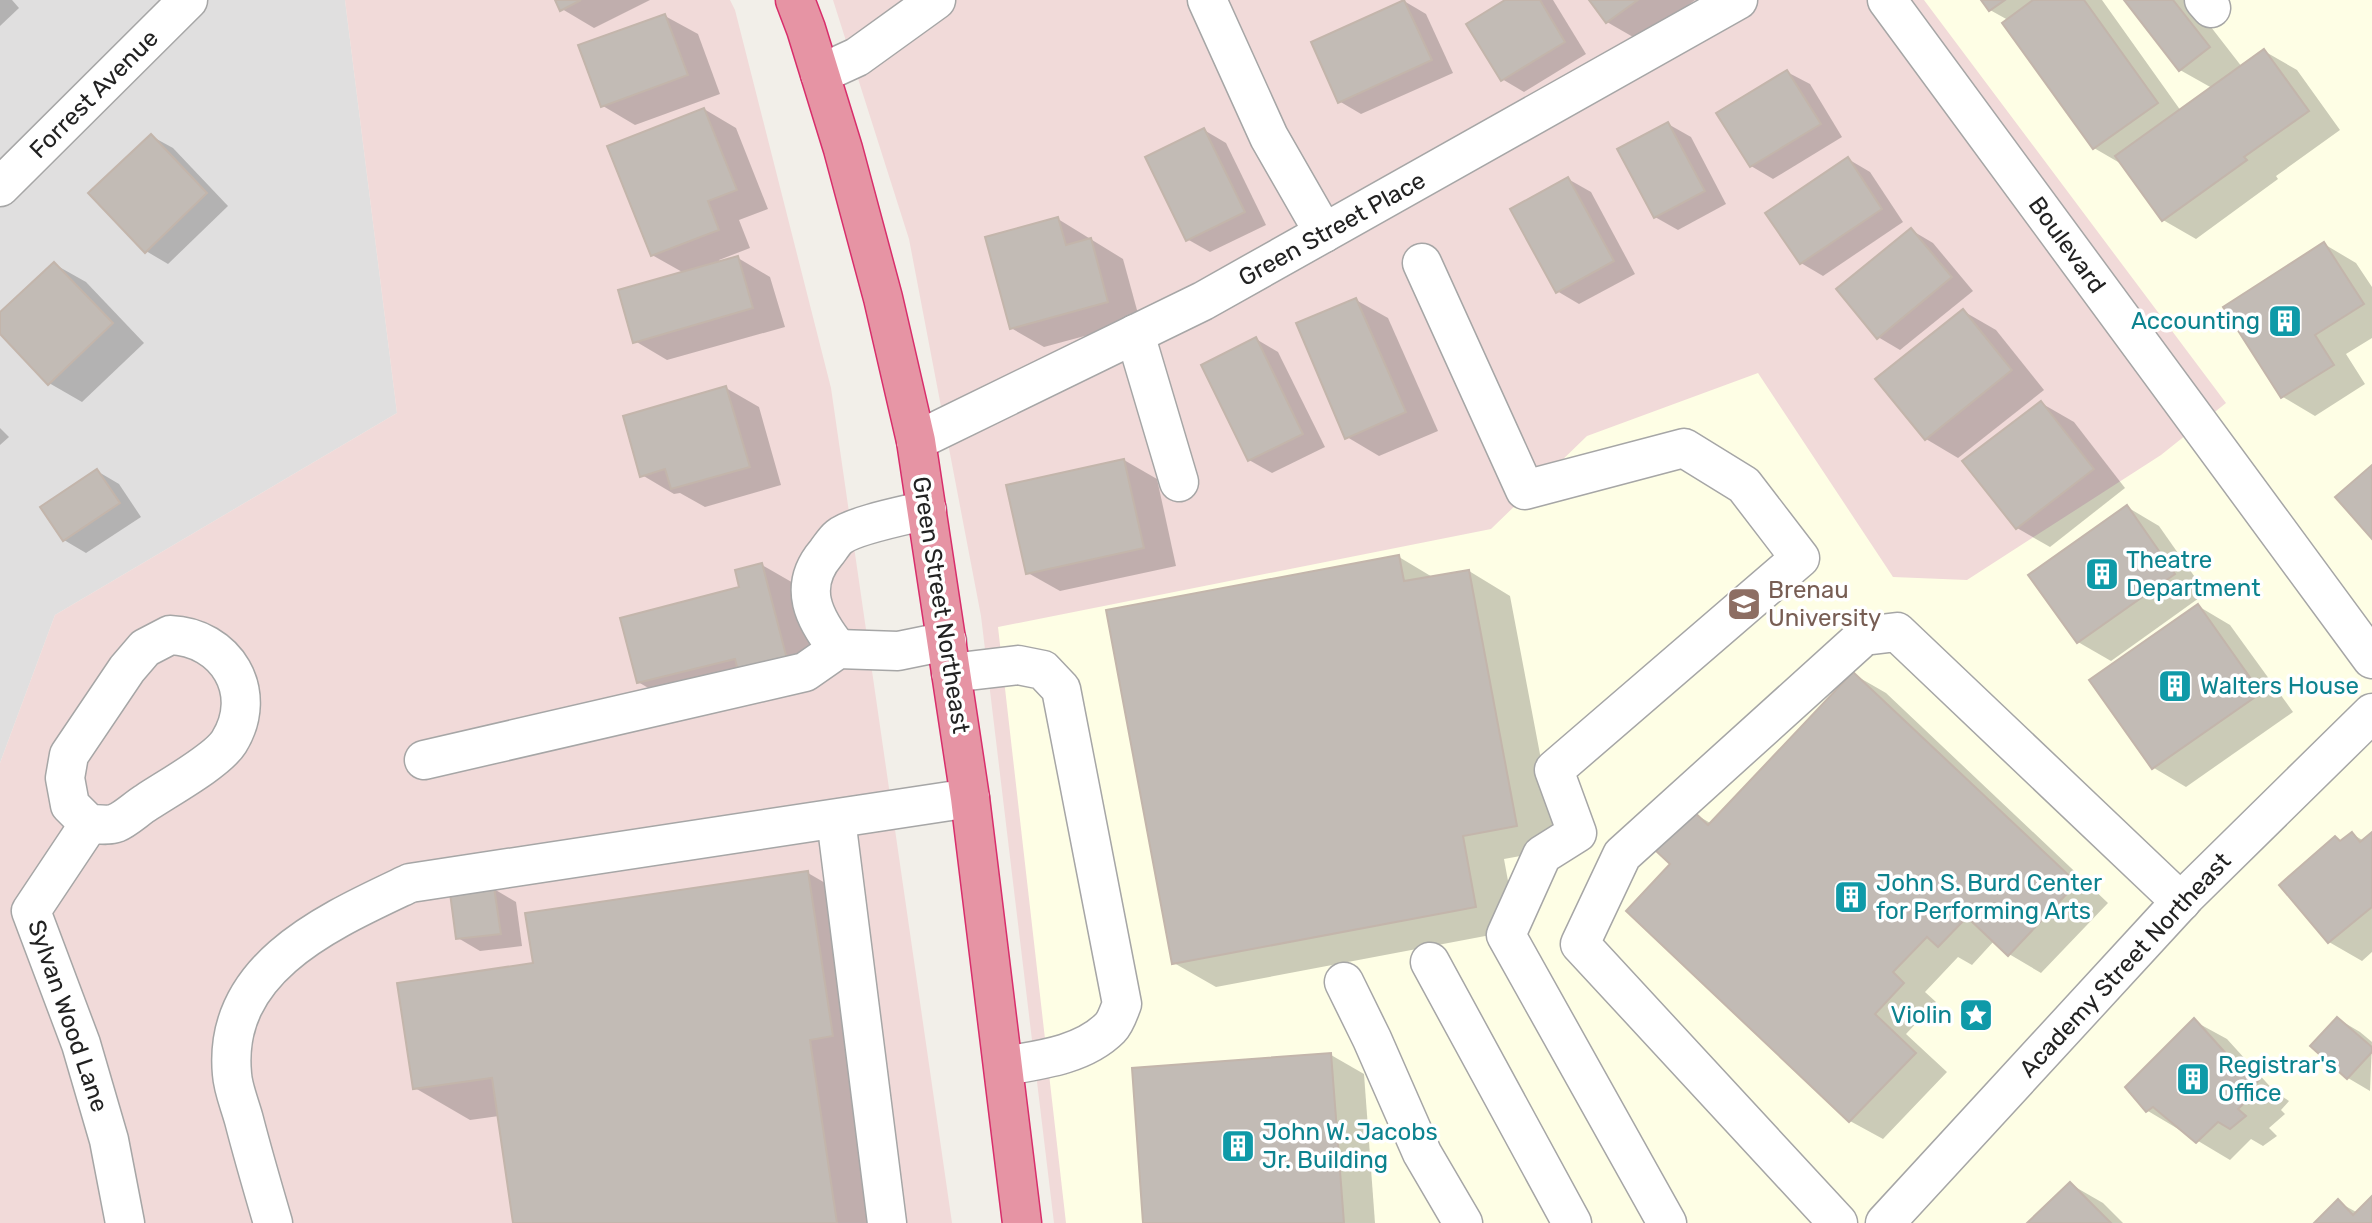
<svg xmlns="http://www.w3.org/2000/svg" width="2372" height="1223" viewBox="0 0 2372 1223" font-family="Rubik,sans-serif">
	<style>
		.residential { fill: #e0dfdf }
		.commercial { fill: #f1dad9 }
		.education { fill: #fefee5 }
		.shadow { fill: #0003 }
		.building { fill: #c2bbb5; stroke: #c3b5ab; stroke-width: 2 }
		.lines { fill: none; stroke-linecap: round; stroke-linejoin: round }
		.minor-casing { stroke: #a6a6a6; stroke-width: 41 }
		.highway-casing { stroke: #d82e6b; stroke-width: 41 }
		.minor { stroke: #fff; stroke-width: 38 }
		.highway { stroke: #e694a4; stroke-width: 38 }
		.labels { text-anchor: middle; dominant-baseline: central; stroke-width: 7; stroke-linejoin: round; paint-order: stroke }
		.street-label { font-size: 24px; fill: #222; stroke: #fff }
		.culture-label { font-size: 24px; fill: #0d838f; stroke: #fff; text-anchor: start }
		.education-label { font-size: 24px; fill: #785e54; stroke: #fff; text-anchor: start }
	</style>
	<rect width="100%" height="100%" fill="#f2efe9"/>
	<!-- residential -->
	<polygon class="residential" points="0,0 345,0 397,413 55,615 0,763"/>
	<!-- commercial -->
	<g class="commercial">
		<polygon points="345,0 730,0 735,10 831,388 952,1223 0,1223 0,763 55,615 397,413"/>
		<polygon points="833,0 2372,0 2372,1223 1054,1223 981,616 909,239"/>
	</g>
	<!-- education -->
	<polygon class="education" points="1924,0 2372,0 2372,1223 1066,1223 998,627 1491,529 1587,436 1758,373 1893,577 1967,580 2161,455 2226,403"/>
	<!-- shadow -->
	<g class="shadow">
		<polygon points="0,0 12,0 19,8 0,26"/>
		<polygon points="557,0 650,0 594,28 562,9"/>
		<polygon points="1509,0 1553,0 1586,54 1524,92 1502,79"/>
		<polygon points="1591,0 1695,0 1640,41 1607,22"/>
		<polygon points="1983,0 2102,0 2181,111 2212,88 2180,70 2126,0 2190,0 2242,67 2264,51 2297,70 2340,130 2276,176 2278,179 2196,239 2163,220 2125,166 2094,148 2008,20 1990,10"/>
		<polygon points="1404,1 1426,14 1453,73 1361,114 1339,101"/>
		<polygon points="665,16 698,34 720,94 635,125 603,106"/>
		<polygon points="1787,72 1810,84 1842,137 1773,179 1751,166"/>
		<polygon points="704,109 736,128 768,209 739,220 750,248 719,260 720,263 738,258 770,277 785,327 667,360 635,341 684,273 652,255"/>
		<polygon points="1668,124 1691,137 1726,204 1678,230 1655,217"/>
		<polygon points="1204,130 1226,143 1266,225 1210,252 1187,239"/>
		<polygon points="151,136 173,148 228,206 168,264 146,251"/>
		<polygon points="1848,159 1870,172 1903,222 1823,276 1801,263"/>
		<polygon points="1568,179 1591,192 1635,274 1579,304 1557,291"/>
		<polygon points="1058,219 1123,259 1140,321 1044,347 1011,328"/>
		<polygon points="1911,230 1933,243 1973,291 1900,350 1878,337"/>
		<polygon points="2324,244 2356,263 2372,287 2372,338 2346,354 2365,384 2315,416 2283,397"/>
		<polygon points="54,264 86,282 144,343 82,402 49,383 0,332 0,314"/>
		<polygon points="1356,300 1388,318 1438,431 1379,456 1347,437"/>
		<polygon points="1963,311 1996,330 2044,390 1958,458 1926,439"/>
		<polygon points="1256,339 1278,352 1325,447 1272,473 1249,460"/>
		<polygon points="726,388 759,407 781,485 705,507 680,493 674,494 642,475"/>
		<polygon points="2041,403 2074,422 2125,488 2050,547 2017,528 1965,461"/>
		<polygon points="0,428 9,437 0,445"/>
		<polygon points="1124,460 1157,479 1176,566 1060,591 1028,573"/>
		<polygon points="97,471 119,484 141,517 86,553 64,540"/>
		<polygon points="2127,507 2159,526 2206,593 2111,661 2078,642"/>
		<polygon points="1399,557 1434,578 1469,571 1510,596 1558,849 1504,859 1517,930 1216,987 1174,963"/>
		<polygon points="762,565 795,584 819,677 671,701 638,682 741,588"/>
		<polygon points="2198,606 2230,625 2293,712 2186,787 2154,768 2091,680"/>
		<polygon points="1853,674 1886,693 2108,903 2041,973 2009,954 1994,941 1972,965 1958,957 1925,992 1936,1002 1906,1034 1947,1072 1883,1139 1850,1121 1673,864 1693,813 1712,824"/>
		<polygon points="2352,834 2364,841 2372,834 2372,952 2362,961 2329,942 2336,838 2341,842"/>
		<polygon points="808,873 863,905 887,1067 864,1071 887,1223 515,1223 499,1116 470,1120 415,1088 535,965"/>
		<polygon points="494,889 516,902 522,946 480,951 458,938"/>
		<polygon points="2338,1019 2360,1032 2372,1042 2370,1091 2348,1078 2313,1046"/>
		<polygon points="2194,1021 2227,1039 2275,1092 2289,1101 2281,1110 2285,1114 2269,1128 2277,1136 2263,1146 2251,1139 2230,1160 2148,1111"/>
		<polygon points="1331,1055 1364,1074 1375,1223 1145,1223"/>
		<polygon points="2070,1184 2103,1203 2123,1223 2030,1223"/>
		<polygon points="2372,1199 2372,1223 2317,1223 2338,1202 2358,1213"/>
	</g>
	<!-- building -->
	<g class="building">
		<polygon points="555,0 581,0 560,11"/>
		<polygon points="1404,0 1432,60 1338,103 1311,42"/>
		<polygon points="1505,0 1540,0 1565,42 1501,81 1466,24"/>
		<polygon points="1589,0 1638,0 1606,23"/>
		<polygon points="1981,0 2005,0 1989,11"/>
		<polygon points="2033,0 2084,0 2158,103 2093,149 2002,23"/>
		<polygon points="2124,0 2173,0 2210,47 2179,71"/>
		<polygon points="665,14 688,75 601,107 578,45"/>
		<polygon points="2264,49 2309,111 2244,157 2247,160 2162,221 2115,156"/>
		<polygon points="1787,70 1821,124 1750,167 1716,113"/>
		<polygon points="704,108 737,190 708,201 719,230 651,256 607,146"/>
		<polygon points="1668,122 1705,191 1654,218 1617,149"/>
		<polygon points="1204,128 1245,212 1186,241 1145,157"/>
		<polygon points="151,134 207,193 145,253 88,193"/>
		<polygon points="1848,157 1882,209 1800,264 1765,213"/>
		<polygon points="1568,177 1614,261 1556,293 1510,209"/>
		<polygon points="1058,217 1066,245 1091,238 1108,302 1010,329 985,237"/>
		<polygon points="1911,228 1952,277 1877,339 1836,289"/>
		<polygon points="2324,242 2364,304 2315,335 2334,365 2281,398 2223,307"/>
		<polygon points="738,256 753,308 633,343 618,290"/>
		<polygon points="54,262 113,323 48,385 0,334 0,312"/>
		<polygon points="1356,298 1406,412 1345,439 1296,323"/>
		<polygon points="1963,309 2012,370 1925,440 1875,379"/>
		<polygon points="1256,337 1303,434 1248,461 1201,365"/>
		<polygon points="726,386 750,467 671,489 665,469 640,477 623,416"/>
		<polygon points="2041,401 2094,469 2016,529 1962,461"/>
		<polygon points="1124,459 1144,548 1026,574 1006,485"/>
		<polygon points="2372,465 2372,539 2335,497"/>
		<polygon points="97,469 120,503 63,541 40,507"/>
		<polygon points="2127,505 2175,574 2077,643 2028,575"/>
		<polygon points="1399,555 1404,581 1469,570 1517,826 1463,836 1476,907 1172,964 1106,610"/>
		<polygon points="762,563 787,659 738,671 735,659 637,683 620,618 739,587 735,570"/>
		<polygon points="2198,604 2261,693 2152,769 2089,680"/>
		<polygon points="1853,672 2077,883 2008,956 1967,917 1938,947 1927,937 1893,972 1904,983 1875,1014 1916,1053 1849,1122 1626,911 1670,864 1655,850 1693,811 1708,825"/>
		<polygon points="2352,832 2360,842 2372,832 2372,907 2328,943 2279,885 2335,836 2340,841"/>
		<polygon points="808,871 833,1036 810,1040 837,1223 513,1223 492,1078 413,1089 397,983 533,963 525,913"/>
		<polygon points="494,887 501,934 456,939 450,893"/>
		<polygon points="2337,1017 2372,1047 2372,1052 2347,1079 2310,1046"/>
		<polygon points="2194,1018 2248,1078 2258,1081 2250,1091 2253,1095 2238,1109 2246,1116 2230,1129 2218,1122 2196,1143 2153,1107 2146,1112 2125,1087"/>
		<polygon points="1331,1053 1344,1223 1143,1223 1132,1068"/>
		<polygon points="2070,1182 2111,1223 2027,1223"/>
		<polygon points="2372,1196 2372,1223 2314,1223 2338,1199 2353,1215"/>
	</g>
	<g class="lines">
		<!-- minor casing -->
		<g class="minor-casing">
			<g id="minor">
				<polyline points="1207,0 1269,137 1324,233"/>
				<polyline points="1887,0 2372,659"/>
				<polyline points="2204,0 2211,8"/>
				<polyline points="820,74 857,57 936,0"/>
				<polyline points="0,187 188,0"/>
				<polyline points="1422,263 1525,490 1684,448 1744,485 1800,558 1554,770 1577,833 1542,855 1506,935 1667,1223"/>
				<polyline points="1135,334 1179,482"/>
				<polyline points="916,441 1203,301 1738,0"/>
				<path d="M170 635C226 637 260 692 229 742 217 761 168 788 147 802 137 808 126 819 116 823 109 826 97 824 89 824L70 805 65 778 69 755 127 669 145 648Z"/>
				<path d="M838 649C814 619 797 587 826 553 830 548 834 541 839 537 854 525 907 515 927 510"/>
				<path d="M951 673 1018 665 1043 670 1061 689 1122 1004C1119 1011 1116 1022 1110 1028 1083 1055 1040 1060 1004 1066"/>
				<polyline points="424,760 805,672 838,649 898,651 947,641"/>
				<polyline points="836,819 887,1223"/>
				<polyline points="89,824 31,911 81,1044 109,1140 125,1223"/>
				<polyline points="1430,962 1572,1223"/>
				<polyline points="1344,982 1372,1039 1422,1153 1463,1223"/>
				<path d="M273 1223C263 1189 253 1155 244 1120 240 1105 233 1089 232 1074 222 967 330 921 410 883L970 798"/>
				<polyline points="1838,1223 1580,944 1622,855 1864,636 1897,632 2181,902"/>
				<polyline points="1885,1223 2186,896 2372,713"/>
			</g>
		</g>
		<!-- highway casing -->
		<g class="highway-casing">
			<polyline id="highway" points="795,0 806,29 843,149 883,298 916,441 970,798 1022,1223"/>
		</g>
		<!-- minor -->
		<use href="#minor" class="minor"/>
		<!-- highway -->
		<use href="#highway" class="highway"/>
	</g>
	<!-- icons -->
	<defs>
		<g id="building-square" transform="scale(1.75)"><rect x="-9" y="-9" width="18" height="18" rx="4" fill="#0f9aa8" stroke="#fff"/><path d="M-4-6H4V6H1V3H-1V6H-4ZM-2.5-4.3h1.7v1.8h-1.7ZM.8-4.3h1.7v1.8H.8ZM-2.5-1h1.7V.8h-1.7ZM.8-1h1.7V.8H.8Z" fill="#fff"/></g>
		<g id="university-square" transform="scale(1.75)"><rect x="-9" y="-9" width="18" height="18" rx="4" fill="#8d6e63" stroke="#fff"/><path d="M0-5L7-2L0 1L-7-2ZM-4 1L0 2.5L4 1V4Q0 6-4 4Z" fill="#fff"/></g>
		<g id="sight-square" transform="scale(1.75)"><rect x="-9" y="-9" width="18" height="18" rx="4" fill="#0f9aa8" stroke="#fff"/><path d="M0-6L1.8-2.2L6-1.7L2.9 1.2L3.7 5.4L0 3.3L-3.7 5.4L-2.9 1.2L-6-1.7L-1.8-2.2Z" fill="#fff"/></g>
	</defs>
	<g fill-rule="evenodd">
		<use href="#building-square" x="2285" y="321"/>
		<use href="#building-square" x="2102" y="574"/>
		<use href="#university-square" x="1744" y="604"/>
		<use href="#building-square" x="2175" y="686"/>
		<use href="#building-square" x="1851" y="897"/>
		<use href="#sight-square" x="1976" y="1015"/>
		<use href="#building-square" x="2193" y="1079"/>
		<use href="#building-square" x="1238" y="1146"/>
	</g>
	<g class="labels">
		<!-- street labels -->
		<g class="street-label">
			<text transform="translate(94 94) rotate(-45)">Forrest Avenue</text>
			<text transform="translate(1332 229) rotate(-29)">Green Street Place</text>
			<text transform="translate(2067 245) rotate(54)">Boulevard</text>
			<text transform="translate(941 605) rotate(81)">Green Street Northeast</text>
			<text transform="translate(2125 965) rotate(-47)">Academy Street Northeast</text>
			<text transform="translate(68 1016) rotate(71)">Sylvan Wood Lane</text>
		</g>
		<!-- culture labels -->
		<g class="culture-label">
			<text x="2260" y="321" text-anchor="end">Accounting</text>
			<text x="2126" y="560">Theatre<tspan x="2126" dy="28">Department</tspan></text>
			<text x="2200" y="686">Walters House</text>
			<text x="1876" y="883">John S. Burd Center<tspan x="1876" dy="28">for Performing Arts</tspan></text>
			<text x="1952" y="1015" text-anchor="end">Violin</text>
			<text x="2218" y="1065">Registrar's<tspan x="2218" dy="28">Office</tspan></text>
			<text x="1262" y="1132">John W. Jacobs<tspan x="1262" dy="28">Jr. Building</tspan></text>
		</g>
		<!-- education labels -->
		<g class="education-label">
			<text x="1768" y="590">Brenau<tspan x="1768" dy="28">University</tspan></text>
		</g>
	</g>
</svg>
